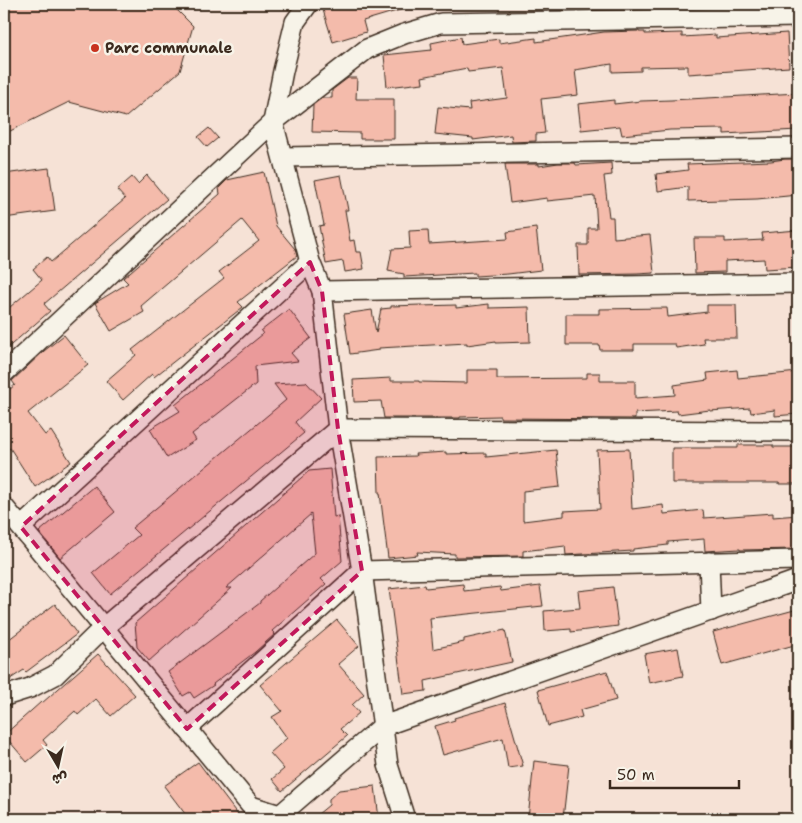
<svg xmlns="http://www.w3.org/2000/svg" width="802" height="823" viewBox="0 0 802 823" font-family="'Shantell Sans','Playpen Sans Arabic',sans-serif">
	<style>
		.building { fill: #f4bbab; stroke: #3b2a1e }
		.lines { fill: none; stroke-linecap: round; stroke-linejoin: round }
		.street-casing { stroke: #3b2a1e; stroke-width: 22 }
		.street { stroke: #f7f3e8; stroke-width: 19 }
		.marked { fill: #c2185b; fill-opacity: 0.2; stroke: #c2185b; stroke-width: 4; stroke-dasharray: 10 6; stroke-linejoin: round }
		.poi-dot { fill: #c8321e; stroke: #f7f3e8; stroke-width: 2 }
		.labels { text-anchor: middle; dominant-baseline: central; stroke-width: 5; stroke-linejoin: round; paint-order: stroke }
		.poi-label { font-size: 15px; font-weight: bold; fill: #3b2a1e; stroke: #f7f3e8; text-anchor: start }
	</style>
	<rect width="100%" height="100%" fill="#f6e2d6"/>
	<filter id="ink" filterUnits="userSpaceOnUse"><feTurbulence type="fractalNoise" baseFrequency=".02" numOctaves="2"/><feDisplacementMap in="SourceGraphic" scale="10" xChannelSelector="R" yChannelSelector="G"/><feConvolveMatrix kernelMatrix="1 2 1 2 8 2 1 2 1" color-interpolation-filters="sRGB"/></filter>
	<g filter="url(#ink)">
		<!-- building -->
		<g class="building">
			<polygon points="4,4 171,4 193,26 180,71 126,117 69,102 4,134"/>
			<polygon points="343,4 409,4 410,7 363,21 366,32 333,42 323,10"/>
			<polygon points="639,31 639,32 645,32 645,34 682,33 682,37 716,35 716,38 787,33 789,67 688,74 688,66 641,67 641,71 612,72 612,64 575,70 578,95 541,99 545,133 536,134 536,141 512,142 511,135 473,140 473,138 435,134 438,107 470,110 469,103 507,98 503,68 468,72 467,68 422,77 423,83 387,87 384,55 432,50 431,43 461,37 462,44 499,39 499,43 536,38 536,42 604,32"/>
			<polygon points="348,78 357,78 356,99 394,99 394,139 360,139 360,133 312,132 313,105 322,98 332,98 332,90"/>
			<polygon points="798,93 798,130 724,134 724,129 670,130 622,135 620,126 581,130 578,104 614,100 614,104 641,101 671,100"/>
			<polygon points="209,128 218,138 207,147 198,137"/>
			<polygon points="785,159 798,159 798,195 757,199 688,201 688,187 658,191 656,174 688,170 687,164 771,161"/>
			<polygon points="558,163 575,163 576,165 611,163 612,175 604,176 609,217 613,217 614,238 650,235 654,273 637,274 579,275 578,245 588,245 588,228 597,228 595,196 547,201 547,198 510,203 505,164 539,164 539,166"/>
			<polygon points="49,168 55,211 4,218 4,174"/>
			<polygon points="264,172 276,226 295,249 297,256 238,302 243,307 154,377 152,374 123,400 106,381 136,355 132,350 224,278 219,272 259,241 242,220 141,306 144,312 111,331 95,303 128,283 123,278 220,194 219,188 227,180"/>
			<polygon points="147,175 167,199 44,304 50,311 4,351 4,312 42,280 33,269 47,257 51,262 125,199 117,190 132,177 138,184"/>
			<polygon points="341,175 348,210 345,210 350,241 354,240 356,252 361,252 364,269 345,272 343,261 326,264 319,226 324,225 315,180"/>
			<polygon points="536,228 541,270 508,274 475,276 475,273 404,277 404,274 388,271 392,249 410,248 409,231 428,230 429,244 508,239 507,232"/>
			<polygon points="798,230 798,267 765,269 764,259 725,261 725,272 695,273 694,238 725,238 725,242 763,240 762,233"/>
			<polygon points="489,304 489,308 529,307 530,342 496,343 496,341 467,345 467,343 379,348 379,350 350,354 344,314 372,310 376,333 381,309 391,308 391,306 421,305 421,306 456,305 456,308"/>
			<polygon points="707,305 736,305 737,338 703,338 704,344 676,348 675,344 634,344 634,350 600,350 599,345 566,345 566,314 599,314 599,309 667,308 668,317 707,312"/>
			<polygon points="289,309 311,338 291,353 298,361 255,366 256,384 192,434 196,440 167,458 150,429 180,411 175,405 263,334 261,331"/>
			<polygon points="64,335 88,365 28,413 45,435 51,431 71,462 35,487 10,448 4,452 4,394 15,385 12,381 44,351"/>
			<polygon points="467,370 497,370 497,379 587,378 587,373 600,373 600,381 635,381 635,398 675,395 674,385 708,380 707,373 737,370 738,378 798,372 798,414 775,416 775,410 751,413 750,408 710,411 710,410 678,414 677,411 635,413 635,419 500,418 500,416 460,417 460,418 384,418 381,401 354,402 353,380 391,378 391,381 419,381 419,382 467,383"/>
			<polygon points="306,382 321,398 295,422 304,433 110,594 93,573 139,535 132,528 286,400 274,384"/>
			<polygon points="738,445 773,445 773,447 798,447 798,484 779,484 779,483 672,483 672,448 738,448"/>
			<polygon points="629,449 632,509 663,505 664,514 703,510 704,518 773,513 773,517 798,515 798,541 797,541 797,549 740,550 740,549 705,551 704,539 668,542 668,545 633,549 633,551 566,555 565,546 523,551 523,556 455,557 455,554 417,552 418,555 388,558 380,493 379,493 378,457 416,456 415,454 446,452 446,454 486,453 486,457 556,450 560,487 523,491 523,521 564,516 564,511 600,509 597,450"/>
			<polygon points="330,469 334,517 338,516 342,561 321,579 326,584 272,631 275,634 255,652 213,684 214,685 194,698 190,692 183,696 168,672 260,603 260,601 315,553 311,514 226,588 232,588 149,661 137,647 135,623 309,471"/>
			<polygon points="94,486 115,512 60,558 39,532"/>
			<polygon points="463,584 464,591 500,587 501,591 540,586 543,606 430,618 433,649 464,642 464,639 505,630 512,662 425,681 426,691 403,694 389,589 425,585 426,588"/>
			<polygon points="613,587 618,626 571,632 571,629 545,631 544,611 580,608 578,591"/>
			<polygon points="55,604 77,634 26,672 24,670 4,683 4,643"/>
			<polygon points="798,609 798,644 722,665 713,632"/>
			<polygon points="337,620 359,646 338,664 364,694 352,705 359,713 340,729 347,736 282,791 272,779 284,769 270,753 287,738 272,717 282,711 260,685"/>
			<polygon points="678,648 683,676 649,683 644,654"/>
			<polygon points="98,654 135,695 111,716 96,699 78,715 75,711 43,740 47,745 27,762 4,735 41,702 42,703"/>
			<polygon points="607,671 616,700 580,710 582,717 548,726 538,690"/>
			<polygon points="505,703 523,766 508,768 503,738 443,755 435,726 455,720 454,718"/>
			<polygon points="534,761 569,765 563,819 528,819"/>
			<polygon points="198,762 241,819 189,819 164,786"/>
			<polygon points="375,786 379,819 312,819 329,805 329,799 339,790"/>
		</g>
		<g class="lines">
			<!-- street casing -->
			<g class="street-casing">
				<g id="street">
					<polyline points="308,4 295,22 283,71 273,122 310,262 322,291 338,429 362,571 388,765 405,819"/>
					<polyline points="283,157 798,148"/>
					<polyline points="322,291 798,283"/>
					<polyline points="4,373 273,122 367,49 404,34 441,23 798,17"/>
					<polyline points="4,507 251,806 280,815 383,726 798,580"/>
					<polyline points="21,527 310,262"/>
					<polyline points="709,562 711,611"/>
					<polyline points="4,695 8,695 30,688 55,675 103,628 338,429 798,431"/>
					<polyline points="187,729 362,571 798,560"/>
				</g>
			</g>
			<!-- street -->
			<use href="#street" class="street"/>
		</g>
	</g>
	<!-- marked area -->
	<path class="marked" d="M310 262 322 291 338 429 362 571 187 729 21 527Z"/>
	<!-- markers -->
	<circle class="poi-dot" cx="95" cy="48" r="5"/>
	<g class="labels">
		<!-- poi labels -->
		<g class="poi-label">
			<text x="105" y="48">Parc communale</text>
		</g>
	</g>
	<!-- margin -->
	<rect width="802" height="823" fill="none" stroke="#f7f3e8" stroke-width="20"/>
	<rect x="10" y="10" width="782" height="803" fill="none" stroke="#3b2a1e" stroke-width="2" filter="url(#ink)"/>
	<!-- north arrow -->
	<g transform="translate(58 766) rotate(171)" stroke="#f7f3e8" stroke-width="4" paint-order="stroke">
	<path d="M0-4L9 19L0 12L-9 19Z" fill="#3b2a1e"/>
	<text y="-8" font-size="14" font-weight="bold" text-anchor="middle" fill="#3b2a1e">ش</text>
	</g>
	<!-- scale -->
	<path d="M610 780v8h129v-8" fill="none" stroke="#3b2a1e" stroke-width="2.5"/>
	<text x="617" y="780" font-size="15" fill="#3b2a1e" stroke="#f7f3e8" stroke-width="4" paint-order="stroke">50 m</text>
</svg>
